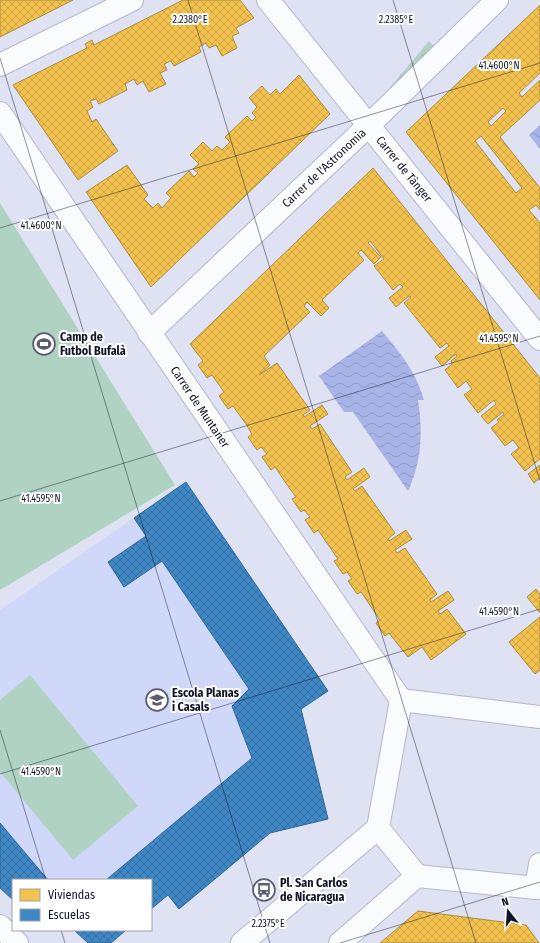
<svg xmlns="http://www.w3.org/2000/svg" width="540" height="943" viewBox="0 0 540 943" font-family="'Fira Sans Condensed',sans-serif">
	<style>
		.built { fill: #d0d8f9 }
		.grass { fill: #b0d2c3 }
		.park { fill: url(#park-tufts) }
		.water { fill: url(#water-waves) }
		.homes { fill: url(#homes-cross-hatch); stroke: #ae8d42; fill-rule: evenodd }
		.schools { fill: url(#schools-cross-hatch); stroke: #316696 }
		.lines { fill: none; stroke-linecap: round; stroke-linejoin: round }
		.street-casing { stroke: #b3b7c7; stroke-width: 24 }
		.street { stroke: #fafbfd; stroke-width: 22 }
		.ticks { fill: none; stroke: #111527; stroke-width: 1; stroke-opacity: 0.45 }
		.labels { text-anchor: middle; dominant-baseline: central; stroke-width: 4; stroke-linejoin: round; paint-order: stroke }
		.street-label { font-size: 12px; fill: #111527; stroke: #fff }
		.poi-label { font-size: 12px; font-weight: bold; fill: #111527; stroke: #fff; text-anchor: start }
		.ticks-label { font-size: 10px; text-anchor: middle; fill: #111527; stroke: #fff; stroke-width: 4; stroke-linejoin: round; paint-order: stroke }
	</style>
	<defs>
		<pattern id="park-tufts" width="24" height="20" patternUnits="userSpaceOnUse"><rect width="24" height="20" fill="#b0d2c3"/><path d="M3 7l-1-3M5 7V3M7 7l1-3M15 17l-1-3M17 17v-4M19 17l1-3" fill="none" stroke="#96b3a8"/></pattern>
		<pattern id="water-waves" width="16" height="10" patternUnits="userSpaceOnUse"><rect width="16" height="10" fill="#a8b4e7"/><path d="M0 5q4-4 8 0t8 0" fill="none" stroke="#909ac6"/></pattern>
		<pattern id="homes-cross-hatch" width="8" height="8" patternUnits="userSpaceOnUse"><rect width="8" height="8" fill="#f2c14e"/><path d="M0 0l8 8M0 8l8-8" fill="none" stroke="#cea544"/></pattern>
		<pattern id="schools-cross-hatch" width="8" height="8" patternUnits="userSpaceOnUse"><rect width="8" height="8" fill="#3f88c5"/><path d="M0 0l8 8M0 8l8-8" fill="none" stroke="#336ea0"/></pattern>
	</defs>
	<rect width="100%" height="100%" fill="#dee2f3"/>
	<!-- built -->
	<polygon class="built" points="186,482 328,691 301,709 328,819 270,833 179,909 168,895 151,909 151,880 13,880 13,900 0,888 0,610"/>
	<!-- grass -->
	<g class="grass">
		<polygon points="0,203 175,485 0,590"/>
		<polygon points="30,675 138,806 73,860 0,772 0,700"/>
	</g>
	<!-- park -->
	<polygon class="park" points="429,41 446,58 395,114 387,91"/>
	<!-- water -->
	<g class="water">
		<polygon points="540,125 540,149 529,135"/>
		<path d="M382 331C401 354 415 370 424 400H418C423 432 422 461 408 491L353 412H344L319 376Z"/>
	</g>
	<!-- homes -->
	<g class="homes">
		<polygon points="0,0 73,0 0,37"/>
		<polygon points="183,0 240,0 254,18 236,28 239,33 232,36 237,48 222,56 216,45 209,48 206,43 199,47 201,52 174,66 171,61 164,64 167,70 160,73 166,84 149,92 143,81 137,85 134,79 125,84 127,90 99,104 96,99 90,101 93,107 87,111 92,122 96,119 118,151 78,180 13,85 87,48 85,44 92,40 94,45"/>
		<path d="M540 5V73L519 93 522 97 540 80V100L500 137 540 188V210L536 205 529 210 540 223V300L406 132ZM503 108 506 111 491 126 488 122ZM481 136 522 188 516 193 475 141Z"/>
		<polygon points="299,75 330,114 151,287 86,192 127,165 148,195 144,199 153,208 158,203 162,208 171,198 166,193 189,171 194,177 198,173 193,169 199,164 190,155 203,142 212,151 217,146 222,150 230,142 225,137 247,116 252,121 256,117 252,113 257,107 249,98 262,86 270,95 276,89 280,94"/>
		<polygon points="373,168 540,378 540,459 525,471 511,454 519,448 513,440 505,446 491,428 499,422 497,420 504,414 503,412 488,424 481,416 496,404 494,400 478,413 464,395 472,389 466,381 458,388 445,370 452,364 451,361 457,356 456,354 442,366 435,357 449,346 447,343 440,348 404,303 411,297 409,296 396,307 389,298 403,287 400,284 393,290 374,266 384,259 370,241 368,243 381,257 374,264 361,250 358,253 364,260 322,300 329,308 321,316 307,302 304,306 310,312 264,356 270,365 259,375 277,363 310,410 303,415 304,417 322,405 328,414 310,426 312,429 320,424 352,472 345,477 347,480 364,468 370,477 353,489 355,491 362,486 395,533 388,539 389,541 406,530 412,539 395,550 397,553 405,548 437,594 430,600 431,602 448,591 454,600 438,611 440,614 447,609 466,634 431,660 422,647 408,657 389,633 385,636 376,623 380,620 361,592 357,594 348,581 352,579 347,572 343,574 334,561 338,559 318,530 314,533 305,520 310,517 304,510 301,512 292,499 296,497 290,489 275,467 271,470 262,457 267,454 261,447 257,450 248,437 252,434 246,424 233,406 228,409 219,396 224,392 212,375 207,378 198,365 203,361 190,344"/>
		<polygon points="540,465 540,478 534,483 528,474"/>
		<polygon points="536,589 540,594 540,613 527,597"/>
		<polygon points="540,617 540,670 535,674 509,642"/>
		<polygon points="418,911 526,925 539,943 380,943"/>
	</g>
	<!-- schools -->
	<g class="schools">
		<polygon points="186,482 328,691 301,709 328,819 270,833 179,909 168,895 151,909 151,880 106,880 252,758 232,706 249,689 162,561 124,587 108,562 146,536 134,518"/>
		<polygon points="0,823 48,880 13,880 13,900 0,888"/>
		<polygon points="74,930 126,930 111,943 88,943"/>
	</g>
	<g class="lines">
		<!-- street casing -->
		<g class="street-casing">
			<g id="street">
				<polyline points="268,0 540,339"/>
				<polyline points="0,65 132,0"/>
				<polyline points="0,113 401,700"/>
				<polyline points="149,333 369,125 497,0"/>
				<polyline points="536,888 417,876 378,828 401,700 540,717"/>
				<polyline points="536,888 540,864"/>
				<polyline points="0,926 17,943"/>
				<polyline points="242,943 378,828"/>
				<polyline points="340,943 417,876"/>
			</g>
		</g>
		<!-- street -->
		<use href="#street" class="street"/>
	</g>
	<!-- ticks -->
	<path class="ticks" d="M188 0 476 943M393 0 540 481M0 58 270 943M0 228 540 63M0 501 540 336M0 730 46 880M0 774 540 609M61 930 65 943M340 943 540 882"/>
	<!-- icons -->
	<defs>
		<g id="stadium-ring" transform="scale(1.15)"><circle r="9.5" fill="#fff" stroke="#595d6e" stroke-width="1.5"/><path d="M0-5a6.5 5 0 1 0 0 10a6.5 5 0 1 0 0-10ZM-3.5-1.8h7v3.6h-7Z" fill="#595d6e"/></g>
		<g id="school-ring" transform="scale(1.15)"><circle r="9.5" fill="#fff" stroke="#595d6e" stroke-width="1.5"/><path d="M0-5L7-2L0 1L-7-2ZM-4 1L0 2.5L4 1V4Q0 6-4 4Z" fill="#595d6e"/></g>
		<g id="bus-ring" transform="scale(1.15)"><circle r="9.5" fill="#fff" stroke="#595d6e" stroke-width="1.5"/><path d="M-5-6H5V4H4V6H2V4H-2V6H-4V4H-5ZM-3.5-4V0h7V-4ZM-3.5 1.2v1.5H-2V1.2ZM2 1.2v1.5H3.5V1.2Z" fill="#595d6e"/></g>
	</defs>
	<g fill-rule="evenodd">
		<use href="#stadium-ring" x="44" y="344"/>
		<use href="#school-ring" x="157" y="700"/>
		<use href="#bus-ring" x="264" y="890"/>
	</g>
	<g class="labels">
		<!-- street labels -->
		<g class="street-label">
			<text transform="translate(324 168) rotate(-43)">Carrer de l'Astronomia</text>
			<text transform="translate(404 169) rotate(51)">Carrer de Tànger</text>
			<text transform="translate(200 407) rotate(56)">Carrer de Muntaner</text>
		</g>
		<!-- poi labels -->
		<g class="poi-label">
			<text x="60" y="337">Camp de<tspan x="60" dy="14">Futbol Bufalà</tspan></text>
			<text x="172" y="693">Escola Planas<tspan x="172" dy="14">i Casals</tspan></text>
			<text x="280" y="883">Pl. San Carlos<tspan x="280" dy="14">de Nicaragua</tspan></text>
		</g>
	</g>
	<g class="ticks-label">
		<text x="190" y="23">2.2380°E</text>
		<text x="396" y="23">2.2385°E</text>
		<text x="499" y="69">41.4600°N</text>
		<text x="41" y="229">41.4600°N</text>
		<text x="499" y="342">41.4595°N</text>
		<text x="41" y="502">41.4595°N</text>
		<text x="499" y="615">41.4590°N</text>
		<text x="41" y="775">41.4590°N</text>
		<text x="268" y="927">2.2375°E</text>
	</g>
	<!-- legend -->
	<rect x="12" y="879" width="140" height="52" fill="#ffffff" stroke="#a0a1a9"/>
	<rect x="20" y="889" width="20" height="12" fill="#f2c14e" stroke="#a0a1a9"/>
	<text x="48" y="899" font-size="12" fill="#111527">Viviendas</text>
	<rect x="20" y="909" width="20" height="12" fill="#3f88c5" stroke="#a0a1a9"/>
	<text x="48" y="919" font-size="12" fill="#111527">Escuelas</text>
	<!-- north arrow -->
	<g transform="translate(508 911) rotate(343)" stroke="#ffffff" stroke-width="3" paint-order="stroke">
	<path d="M0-3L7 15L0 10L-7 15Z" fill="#111527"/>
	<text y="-6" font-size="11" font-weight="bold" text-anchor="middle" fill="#111527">N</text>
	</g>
</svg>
